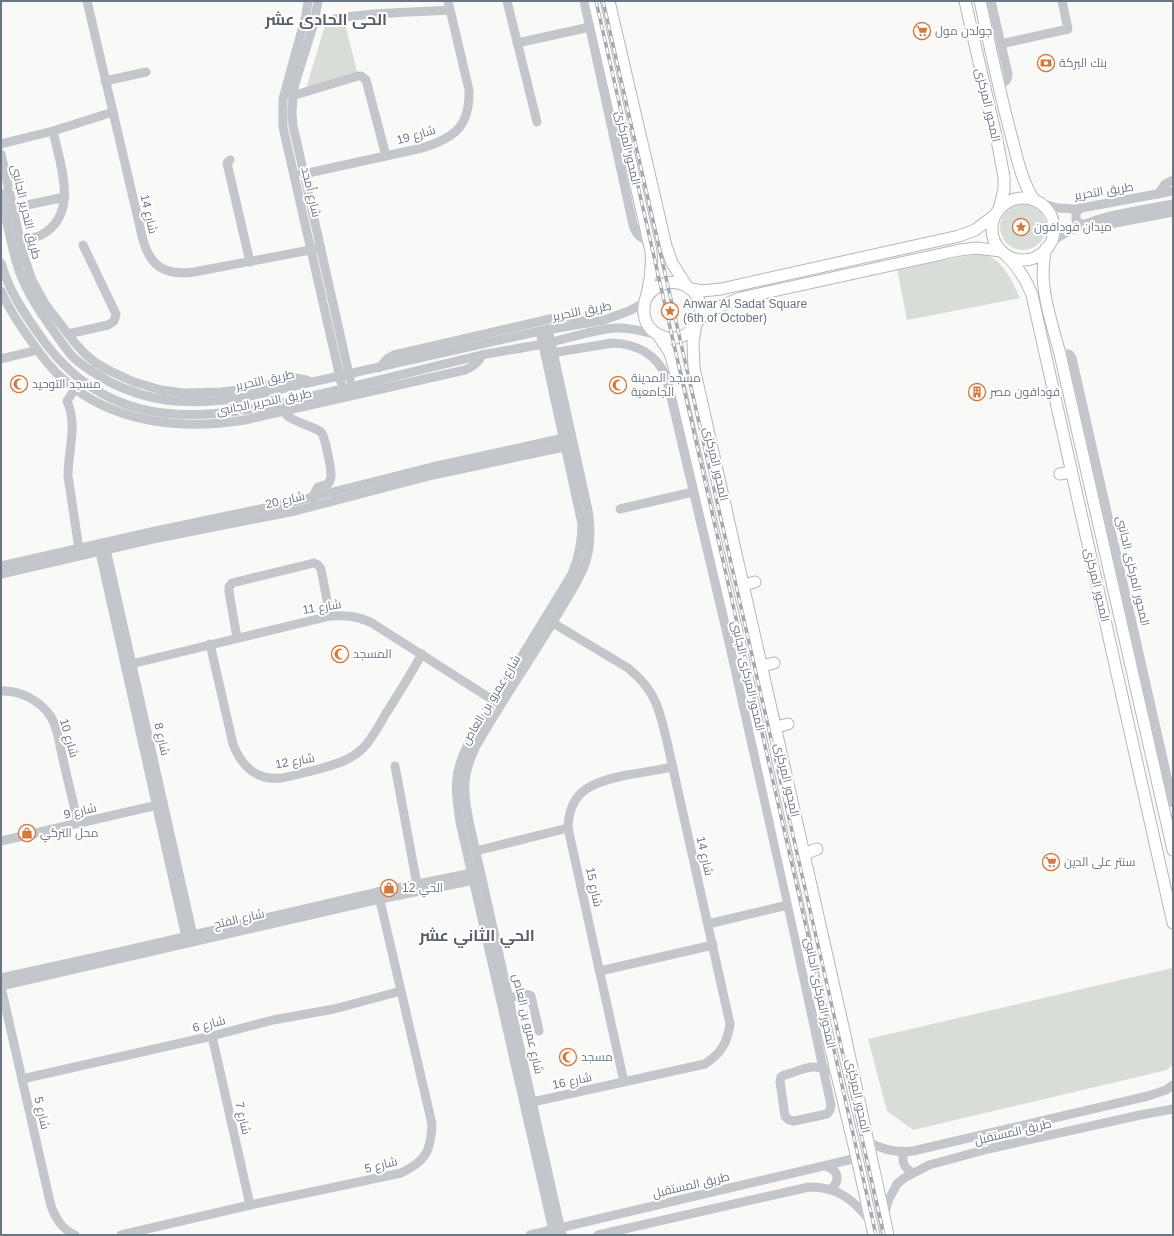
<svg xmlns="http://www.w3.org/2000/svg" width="1174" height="1236" viewBox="0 0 1174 1236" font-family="Arial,Cairo,sans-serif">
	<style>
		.green { fill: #d8ded7 }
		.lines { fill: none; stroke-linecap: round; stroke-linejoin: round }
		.major-casing { stroke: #b4b8bc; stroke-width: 13 }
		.minor { stroke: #c3c6ca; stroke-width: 9 }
		.major { stroke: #fff; stroke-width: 11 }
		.rail-casing { stroke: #a5a9af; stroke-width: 3.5 }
		.rail { stroke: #fff; stroke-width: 2; stroke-dasharray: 6; stroke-linecap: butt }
		.labels { text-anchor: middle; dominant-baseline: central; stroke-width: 4; stroke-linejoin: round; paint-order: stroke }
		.poi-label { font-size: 12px; fill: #6b7685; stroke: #fff; text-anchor: start }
		.street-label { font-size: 12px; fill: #6b7685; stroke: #fff }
		.district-label { font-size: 16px; font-weight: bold; fill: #59606b; stroke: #fff }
	</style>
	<rect width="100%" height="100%" fill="#f9f9f7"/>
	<!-- green -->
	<g class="green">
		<polygon points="344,20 358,75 306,89 325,25"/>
		<circle cx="1023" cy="227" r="23"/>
		<path d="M973 255C977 255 981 255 985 255 1003 259 1013 283 1020 298L907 320 897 269Z"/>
		<polygon points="1172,968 1173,1064 1167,1070 913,1130 887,1111 868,1039"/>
	</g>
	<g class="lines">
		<!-- major casing -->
		<g class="major-casing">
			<g id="major">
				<path d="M594 1 651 251C652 264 651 277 648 290 646 298 643 306 644 314 646 331 664 342 680 337 686 335 691 331 695 326 717 295 670 263 647 297"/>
				<polyline points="609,1 666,246 672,263 686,285"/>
				<polyline points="965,1 998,145 1004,177 1004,190 999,209"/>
				<path d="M980 1C990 46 999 90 1011 135 1017 157 1021 180 1034 200"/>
				<circle cx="1023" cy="229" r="31"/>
				<path d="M1046 248C1037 284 1051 319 1060 354L1173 850"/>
				<path d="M1006 255C1018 267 1026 279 1032 295L1173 923"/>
				<polyline points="691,289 702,291 721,289 959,236 975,230 995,215"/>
				<polyline points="699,318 723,305 741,298 960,250 976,248 1001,251"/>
				<polyline points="696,324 693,342 694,368 844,1031 888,1235"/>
				<polyline points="658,335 670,353 678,381 738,636 814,979 857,1158 874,1235"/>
				<polyline points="1060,474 1071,472"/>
				<polyline points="743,585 755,582"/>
				<polyline points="762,666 774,663"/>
				<polyline points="776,727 788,724"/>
				<polyline points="804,854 817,849"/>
			</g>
		</g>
		<!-- minor -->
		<g class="minor">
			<path d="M87 1 142 236C149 266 164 276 194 272L321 248"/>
			<polyline points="308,1 306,15 283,99 283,127 341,382"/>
			<polyline points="318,1 314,23 294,87 292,112 293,126 304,174 350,379"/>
			<polyline points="507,1 537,122"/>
			<path d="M584 1 633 225C636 234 640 238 649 241"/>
			<path d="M991 1 1008 74C1008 81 1004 83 998 85"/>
			<path d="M314 23C358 12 405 13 450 10"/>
			<polyline points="517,43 590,27"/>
			<polyline points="1001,44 1068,29 1062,1"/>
			<polyline points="105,81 146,72"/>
			<polyline points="292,96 358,76 361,76 366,80 386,156"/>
			<polyline points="1,144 53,131 113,112"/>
			<polyline points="1,154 23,254 32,280 45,304 75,343 85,354 96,363 108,370 134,382 161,390 184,393 221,392 239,390 295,378 306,380 311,382"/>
			<polyline points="230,160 227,163 250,262"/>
			<path d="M299 175 422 148C454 138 470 127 469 90L448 1"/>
			<path d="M1 193C6 217 10 241 17 264 23 285 35 305 48 323 56 334 64 347 73 357 83 367 96 374 108 381 153 405 197 405 246 397L540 331 604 320 629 311 644 303"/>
			<polyline points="1158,194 1165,184 1173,180"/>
			<polyline points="1040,203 1058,208 1076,209 1173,191"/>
			<polyline points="27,205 65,197"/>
			<polyline points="1080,208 1076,213 1076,220 1082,225 1094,227 1173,212"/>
			<path d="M20 241C27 239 35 238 41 235 80 215 60 164 53 131"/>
			<path d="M1049 244C1084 216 1131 212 1173 204"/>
			<path d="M1 263C9 292 26 316 43 340 126 453 245 411 359 385 400 375 441 365 481 355 502 351 523 348 543 344 567 339 591 330 615 328 629 327 642 331 655 334"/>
			<path d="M1 291C8 307 18 323 29 338 39 353 50 368 64 380 114 424 183 430 245 420L465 370C473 367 478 363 482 355"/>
			<path d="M548 329 588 510C591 528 591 544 586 561 581 578 570 593 562 607 534 655 502 700 475 748 462 776 463 791 469 821L562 1235"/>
			<path d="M540 331 582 524C582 543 579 557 572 574L468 744C453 774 455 790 460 822L554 1235"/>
			<polyline points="68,334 108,325 114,321 116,314 83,245"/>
			<path d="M545 354 613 343C636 344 656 354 666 376L728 638 788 905 831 1105 830 1110 827 1114 794 1121 789 1120 785 1116 780 1082 781 1077 784 1075C793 1073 803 1068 812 1067 820 1066 828 1071 837 1070"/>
			<polyline points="1060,354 1069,354 1072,358 1173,803"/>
			<polyline points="1,359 38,350"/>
			<polyline points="379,368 388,358 394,355 563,316 577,318 586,323"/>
			<path d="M75 389 67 401C78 425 68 450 68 476L79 549"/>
			<path d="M282 408C286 422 311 424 321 432 325 436 331 468 331 475 331 479 330 481 328 484L318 487 312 498"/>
			<polyline points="620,509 693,492"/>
			<polyline points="105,545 194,940"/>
			<polyline points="99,548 187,942"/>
			<polyline points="1,566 151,532 293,502 432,467 568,437"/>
			<polyline points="1,574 153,539 295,511 433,475 569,446"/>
			<polyline points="237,638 229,592 229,587 232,583 314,563 318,565 321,569 330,616"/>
			<path d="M210 644 233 744C241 765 256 781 281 778 291 777 301 773 311 771 330 766 349 762 363 748 372 739 379 726 385 715 398 695 410 675 422 654"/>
			<path d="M127 665 330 616C346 615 358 616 372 623L499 704"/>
			<path d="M1 691C20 690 41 701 51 717 58 728 59 742 62 755 67 778 73 800 78 823"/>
			<polyline points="395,766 418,890"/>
			<polyline points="1,841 162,804"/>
			<polyline points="476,851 568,828"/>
			<polyline points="708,924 788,905"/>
			<polyline points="600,971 713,945"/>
			<polyline points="1,978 119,952 378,892 477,872"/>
			<polyline points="1,986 380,899 480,879"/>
			<path d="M1 987 51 1206C56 1219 62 1229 75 1235"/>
			<polyline points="509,998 526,994 531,996 539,1031"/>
			<polyline points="212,1036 250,1205"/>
			<polyline points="22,1079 212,1036 273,1020 334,1009 401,991"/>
			<path d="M624 1082 568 828C569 789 594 782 627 775 642 773 657 770 673 767"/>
			<path d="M528 1103 705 1064C721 1053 727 1044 730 1024L668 746C660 712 657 691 628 668L548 620"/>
			<path d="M868 1142C883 1150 896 1153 913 1151L1148 1096 1166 1090 1173 1085"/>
			<path d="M904 1152C901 1162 904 1168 913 1173"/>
			<path d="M826 1166C839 1171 840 1179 832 1189"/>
			<polyline points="884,1216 888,1201 897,1184 904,1178 929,1165 988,1149 1140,1115 1173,1109"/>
			<path d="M121 1235 250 1205 401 1173C426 1161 431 1151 432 1124L378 892"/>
			<polyline points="530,1235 857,1158"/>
			<path d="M598 1235 809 1187C838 1187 853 1199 870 1221"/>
		</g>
		<!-- major -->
		<use href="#major" class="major"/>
		<!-- rail casing -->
		<g class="rail-casing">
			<g id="rail">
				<polyline points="596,1 876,1235"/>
				<polyline points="603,1 884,1235"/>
			</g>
		</g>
		<!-- rail -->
		<use href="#rail" class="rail"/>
	</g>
	<!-- icons -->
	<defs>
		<g id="supermarket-ring" transform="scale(0.9)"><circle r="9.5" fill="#fff" stroke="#d3793e" stroke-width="1.5"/><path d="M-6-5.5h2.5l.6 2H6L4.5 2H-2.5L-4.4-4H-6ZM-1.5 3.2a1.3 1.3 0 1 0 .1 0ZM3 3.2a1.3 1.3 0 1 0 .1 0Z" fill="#d3793e"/></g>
		<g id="bank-ring" transform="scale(0.9)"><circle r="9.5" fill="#fff" stroke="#d3793e" stroke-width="1.5"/><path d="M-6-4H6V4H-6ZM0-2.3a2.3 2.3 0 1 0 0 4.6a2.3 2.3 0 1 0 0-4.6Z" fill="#d3793e"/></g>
		<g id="sight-ring" transform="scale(0.9)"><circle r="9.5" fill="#fff" stroke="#d3793e" stroke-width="1.5"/><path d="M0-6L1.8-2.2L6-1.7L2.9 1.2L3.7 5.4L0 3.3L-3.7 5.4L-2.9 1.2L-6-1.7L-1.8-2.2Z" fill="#d3793e"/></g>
		<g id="mosque-ring" transform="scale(0.9)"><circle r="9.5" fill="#fff" stroke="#d3793e" stroke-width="1.5"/><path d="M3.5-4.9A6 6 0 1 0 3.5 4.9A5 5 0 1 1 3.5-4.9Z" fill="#d3793e"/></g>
		<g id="building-ring" transform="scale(0.9)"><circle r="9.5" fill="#fff" stroke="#d3793e" stroke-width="1.5"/><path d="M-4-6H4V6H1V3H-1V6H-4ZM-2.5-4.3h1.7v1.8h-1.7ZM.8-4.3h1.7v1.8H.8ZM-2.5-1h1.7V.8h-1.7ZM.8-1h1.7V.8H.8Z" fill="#d3793e"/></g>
		<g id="shop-ring" transform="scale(0.9)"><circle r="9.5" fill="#fff" stroke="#d3793e" stroke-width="1.5"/><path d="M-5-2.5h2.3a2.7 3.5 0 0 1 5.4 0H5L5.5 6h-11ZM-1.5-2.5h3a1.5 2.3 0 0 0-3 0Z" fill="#d3793e"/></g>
	</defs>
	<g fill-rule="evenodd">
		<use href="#supermarket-ring" x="922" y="31"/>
		<use href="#bank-ring" x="1046" y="63"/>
		<use href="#sight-ring" x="1021" y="227"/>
		<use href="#sight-ring" x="670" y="311"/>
		<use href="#mosque-ring" x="19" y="384"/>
		<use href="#mosque-ring" x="618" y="385"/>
		<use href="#building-ring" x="977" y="392"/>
		<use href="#mosque-ring" x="340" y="654"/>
		<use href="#shop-ring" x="27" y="833"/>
		<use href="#supermarket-ring" x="1051" y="862"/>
		<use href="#shop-ring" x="389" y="888"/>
		<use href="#mosque-ring" x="568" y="1057"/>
	</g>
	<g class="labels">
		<!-- poi labels -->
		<g class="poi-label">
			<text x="935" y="31">جولدن مول</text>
			<text x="1059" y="63">بنك البركة</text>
			<text x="1034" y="227">ميدان فودافون</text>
			<text x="683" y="304">Anwar Al Sadat Square<tspan x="683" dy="14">(6th of October)</tspan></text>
			<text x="631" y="378">مسجد المدينة<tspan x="631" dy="14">الجامعية</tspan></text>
			<text x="32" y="384">مسجد التوحيد</text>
			<text x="990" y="392">فودافون مصر</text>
			<text x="353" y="654">المسجد</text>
			<text x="40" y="833">محل التركي</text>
			<text x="1064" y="862">سنتر على الدين</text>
			<text x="402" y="888">الحي 12</text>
			<text x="581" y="1057">مسجد</text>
		</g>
		<!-- street labels -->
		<g class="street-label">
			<text transform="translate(988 105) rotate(77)">المحور المركزى</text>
			<text transform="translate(416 135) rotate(-16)">شارع 19</text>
			<text transform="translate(628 148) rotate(77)">المحور المركزى</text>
			<text transform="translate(1104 191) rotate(-9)">طريق التحرير</text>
			<text transform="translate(311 192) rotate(77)">شارع أمجد</text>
			<text transform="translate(26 212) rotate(77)">طريق التحرير الجانبى</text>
			<text transform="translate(149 214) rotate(77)">شارع 14</text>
			<text transform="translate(582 311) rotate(-11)">طريق التحرير</text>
			<text transform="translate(265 380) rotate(-12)">طريق التحرير</text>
			<text transform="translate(264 402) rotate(-11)">طريق التحرير الجانبى</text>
			<text transform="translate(716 464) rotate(77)">المحور المركزى</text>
			<text transform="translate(285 500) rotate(-13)">شارع 20</text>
			<text transform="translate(1133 571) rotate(77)">المحور المركزى الجانبى</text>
			<text transform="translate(1097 585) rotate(77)">المحور المركزى</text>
			<text transform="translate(322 607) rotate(-9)">شارع 11</text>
			<text transform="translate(748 676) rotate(77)">المحور المركزى الجانبى</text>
			<text transform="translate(491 700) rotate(-59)">شارع عمرو بن العاص</text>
			<text transform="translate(69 738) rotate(74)">شارع 10</text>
			<text transform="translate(162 739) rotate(77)">شارع 8</text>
			<text transform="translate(295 761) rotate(-10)">شارع 12</text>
			<text transform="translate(787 780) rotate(77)">المحور المركزى</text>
			<text transform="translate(80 811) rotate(-13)">شارع 9</text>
			<text transform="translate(705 856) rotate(77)">شارع 14</text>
			<text transform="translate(594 887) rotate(78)">شارع 15</text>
			<text transform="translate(239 919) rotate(-13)">شارع الفتح</text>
			<text transform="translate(820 993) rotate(78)">المحور المركزى الجانبى</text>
			<text transform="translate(209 1024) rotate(-14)">شارع 6</text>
			<text transform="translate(528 1024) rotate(77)">شارع عمرو بن العاص</text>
			<text transform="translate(572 1081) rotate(-12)">شارع 16</text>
			<text transform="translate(858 1096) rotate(78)">المحور المركزى</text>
			<text transform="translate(42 1113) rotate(77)">شارع 5</text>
			<text transform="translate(243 1118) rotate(77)">شارع 7</text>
			<text transform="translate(1013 1132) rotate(-13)">طريق المستقبل</text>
			<text transform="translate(381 1165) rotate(-14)">شارع 5</text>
			<text transform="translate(691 1185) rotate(-13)">طريق المستقبل</text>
		</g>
		<!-- district labels -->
		<g class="district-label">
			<text x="326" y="19">الحى الحادى عشر</text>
			<text x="477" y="935">الحي الثاني عشر</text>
		</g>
	</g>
	<!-- border -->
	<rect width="1174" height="1236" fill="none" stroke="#6b7685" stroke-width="4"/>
</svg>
